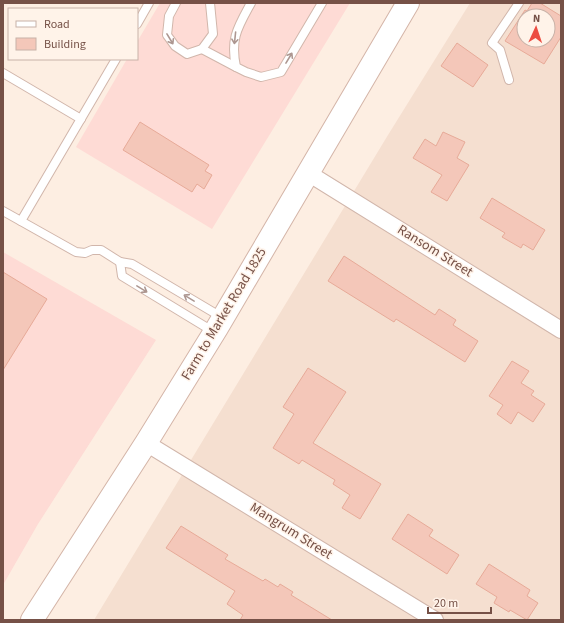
<svg xmlns="http://www.w3.org/2000/svg" width="564" height="623" viewBox="0 0 564 623" font-family="'Source Sans 3',sans-serif">
	<style>
		.residential { fill: #f5dfd0; fill-rule: evenodd }
		.commercial { fill: #fedbd5 }
		.building { fill: #f4c7b9; stroke: #e7aa98; fill-rule: evenodd }
		.lines { fill: none; stroke-linecap: round; stroke-linejoin: round }
		.service-casing { stroke: #d1b6ab; stroke-width: 10 }
		.minor-casing { stroke: #d1b6ab; stroke-width: 18 }
		.secondary-casing { stroke: #d4b5a8; stroke-width: 24 }
		.service { stroke: #fff; stroke-width: 8 }
		.minor { stroke: #fff; stroke-width: 16 }
		.secondary { stroke: #fff; stroke-width: 22 }
		.oneway { stroke: #ad9791 }
		.labels { text-anchor: middle; dominant-baseline: central; stroke-width: 3; stroke-linejoin: round; paint-order: stroke }
		.street-label { font-size: 14px; fill: #765147; stroke: #fff3e9 }
	</style>
	<rect width="100%" height="100%" fill="#fdeee2"/>
	<!-- residential -->
	<path class="residential" d="M470 3H561V620H94L388 135ZM524 16H548V40H524Z"/>
	<!-- commercial -->
	<g class="commercial">
		<polygon points="160,3 350,3 212,229 76,147 127,59 137,59 137,42"/>
		<polygon points="3,252 156,340 38,524 3,585"/>
	</g>
	<!-- building -->
	<g class="building">
		<path d="M532 3H540L561 16V37L544 64 505 41 525 10 527 11ZM524 16H548V40H524Z"/>
		<polygon points="457,43 488,65 473,87 441,66"/>
		<polygon points="140,122 209,165 205,171 212,175 204,189 197,184 192,192 123,150"/>
		<polygon points="443,132 465,142 457,158 469,165 447,201 431,192 442,175 413,158 425,139 436,146"/>
		<polygon points="492,198 545,230 533,250 523,244 521,248 502,237 505,233 480,218"/>
		<polygon points="344,256 435,315 439,309 456,320 453,325 478,341 465,362 396,319 394,322 328,281"/>
		<polygon points="3,272 47,299 3,370"/>
		<polygon points="512,361 529,371 521,383 534,391 531,395 545,404 533,422 518,412 511,424 497,414 503,405 489,396"/>
		<polygon points="308,368 346,392 313,443 381,484 360,519 342,508 350,495 333,484 335,480 302,460 299,464 273,448 294,414 283,407"/>
		<polygon points="408,514 433,530 429,536 459,555 447,574 392,539"/>
		<polygon points="181,526 228,555 225,559 263,581 265,579 278,587 280,584 293,592 291,595 332,620 240,620 243,615 227,604 235,591 166,548"/>
		<polygon points="489,564 530,590 527,596 538,603 527,620 510,610 509,612 494,603 497,597 476,584"/>
	</g>
	<g class="lines">
		<!-- service casing -->
		<g class="service-casing">
			<g id="service">
				<polyline points="176,3 169,16 167,35 175,46 187,54 202,49 213,34 210,3"/>
				<path d="M251 3C238 27 230 38 236 67L246 72 261 77 281 72 322 3"/>
				<polyline points="137,24 149,3"/>
				<polyline points="202,49 236,67"/>
				<polyline points="3,73 81,119"/>
				<polyline points="509,80 500,50 492,43 519,3"/>
				<polyline points="3,211 76,252 85,253 92,250 101,250 120,262 132,264 223,318"/>
				<polyline points="21,221 116,59"/>
				<polyline points="120,262 122,276 214,332"/>
			</g>
		</g>
		<!-- minor casing -->
		<g class="minor-casing">
			<g id="minor">
				<polyline points="308,173 561,330"/>
				<polyline points="146,443 435,620"/>
			</g>
		</g>
		<!-- secondary casing -->
		<g class="secondary-casing">
			<polyline id="secondary" points="32,620 146,443 217,328 408,3"/>
		</g>
		<!-- service -->
		<use href="#service" class="service"/>
		<!-- minor -->
		<use href="#minor" class="minor"/>
		<!-- secondary -->
		<use href="#secondary" class="secondary"/>
	</g>
	<!-- one-way arrows -->
	<defs><path id="oneway-shaft" d="M-6 0H5M1.5-3L5.5 0L1.5 3" fill="none" stroke-width="1.6" stroke-linecap="round" stroke-linejoin="round"/></defs>
	<g class="oneway">
		<use href="#oneway-shaft" transform="translate(235 38) rotate(96)"/>
		<use href="#oneway-shaft" transform="translate(170 39) rotate(59)"/>
		<use href="#oneway-shaft" transform="translate(289 58) rotate(-59)"/>
		<use href="#oneway-shaft" transform="translate(142 289) rotate(31)"/>
		<use href="#oneway-shaft" transform="translate(189 298) rotate(-149)"/>
	</g>
	<g class="labels">
		<!-- street labels -->
		<g class="street-label">
			<text transform="translate(435 251) rotate(32)">Ransom Street</text>
			<text transform="translate(224 314) rotate(-59)">Farm to Market Road 1825</text>
			<text transform="translate(291 531) rotate(32)">Mangrum Street</text>
		</g>
	</g>
	<!-- border -->
	<rect width="564" height="623" fill="none" stroke="#765147" stroke-width="8"/>
	<!-- legend -->
	<rect x="8" y="8" width="130" height="52" fill="#fff3e9" stroke="#c8b2a8"/>
	<rect x="16" y="21" width="20" height="6" fill="#ffffff" stroke="#c8b2a8"/>
	<text x="44" y="28" font-size="12" fill="#765147">Road</text>
	<rect x="16" y="38" width="20" height="12" fill="#f4c7b9" stroke="#c8b2a8"/>
	<text x="44" y="48" font-size="12" fill="#765147">Building</text>
	<!-- north arrow -->
	<g transform="translate(536 28) rotate(3)"><circle r="19" fill="#fff3e9" stroke="#c8b2a8"/>
	<path d="M0-3L7 15L0 10L-7 15Z" fill="#ec4d42"/>
	<text y="-6" font-size="11" font-weight="bold" text-anchor="middle" fill="#765147">N</text>
	</g>
	<!-- scale -->
	<path d="M428 607v6h63v-6" fill="none" stroke="#765147" stroke-width="2"/>
	<text x="434" y="607" font-size="12" fill="#765147" stroke="#fff3e9" stroke-width="3" paint-order="stroke">20 m</text>
</svg>
